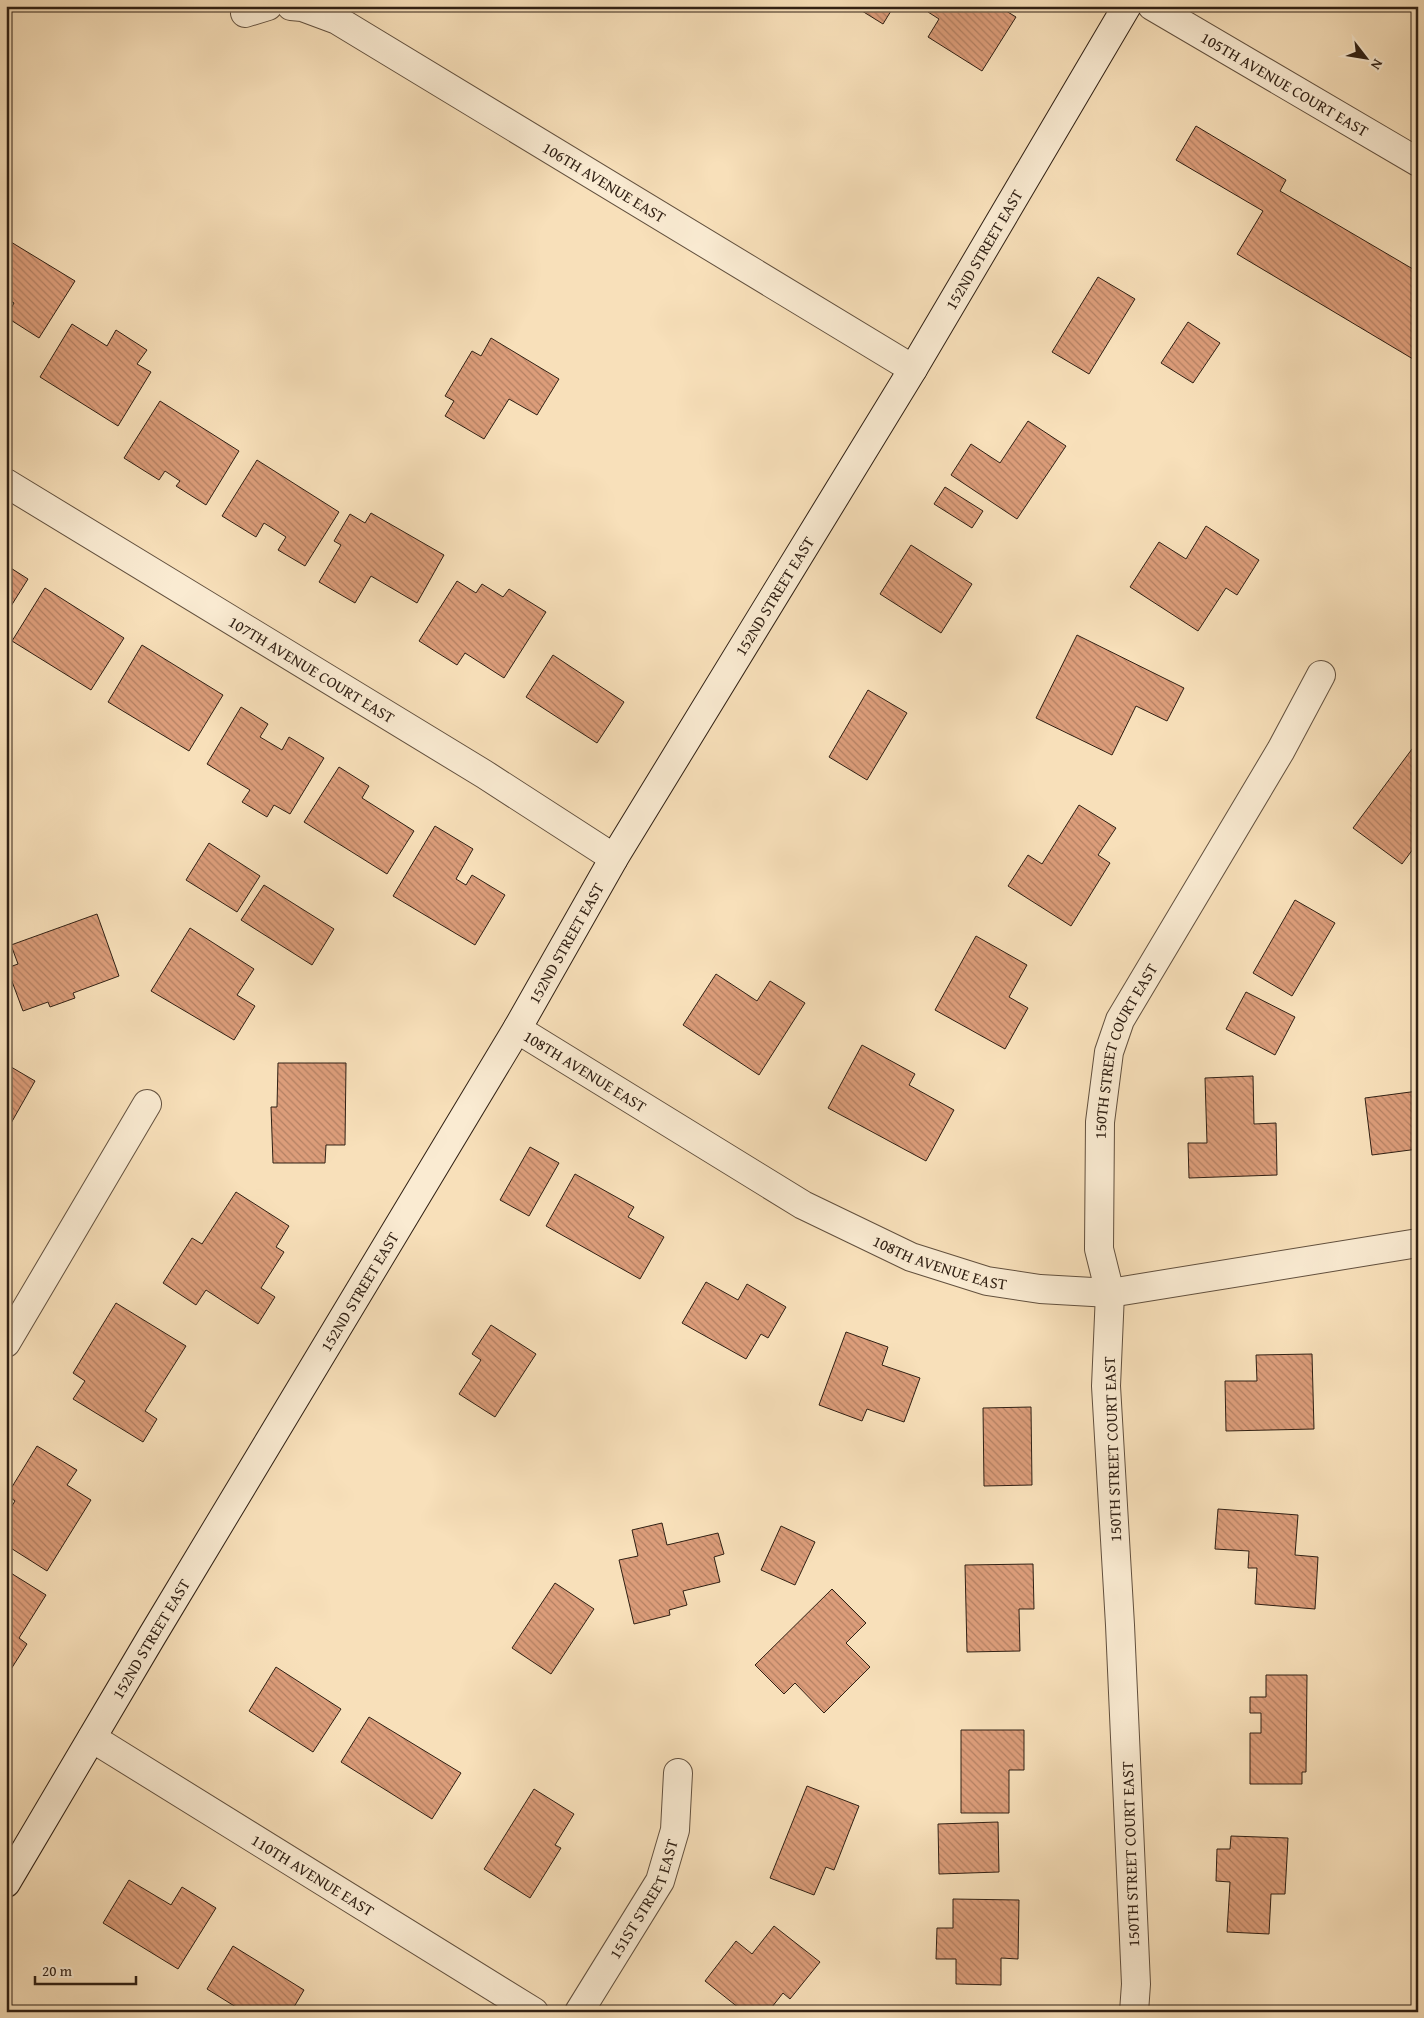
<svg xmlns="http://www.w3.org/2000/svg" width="1424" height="2018" viewBox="0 0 1424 2018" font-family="'Gentium Book Plus',serif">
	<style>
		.building { fill: url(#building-back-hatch); stroke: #302014 }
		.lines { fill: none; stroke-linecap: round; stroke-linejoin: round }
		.minor-casing { stroke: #62503e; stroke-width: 30 }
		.secondary-casing { stroke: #302014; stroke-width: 30 }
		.minor { stroke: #faebd2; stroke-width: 28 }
		.secondary { stroke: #faebd2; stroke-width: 28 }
		.labels { text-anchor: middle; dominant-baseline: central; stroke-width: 5; stroke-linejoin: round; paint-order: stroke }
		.street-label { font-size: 16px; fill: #302014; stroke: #faebd2 }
	</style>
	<defs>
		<pattern id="building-back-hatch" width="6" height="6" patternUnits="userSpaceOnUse" patternTransform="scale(1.25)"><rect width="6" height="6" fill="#dc9d7a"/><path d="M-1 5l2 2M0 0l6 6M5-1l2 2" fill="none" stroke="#b38063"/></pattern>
	</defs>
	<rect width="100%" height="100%" fill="#f8e0ba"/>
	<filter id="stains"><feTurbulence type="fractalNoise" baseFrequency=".004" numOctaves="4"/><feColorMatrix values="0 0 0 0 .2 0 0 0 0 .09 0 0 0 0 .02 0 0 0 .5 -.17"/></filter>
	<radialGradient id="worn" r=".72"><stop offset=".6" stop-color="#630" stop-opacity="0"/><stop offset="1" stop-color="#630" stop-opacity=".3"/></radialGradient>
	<!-- building -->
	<g class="building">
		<polygon points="854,6 894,6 883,24"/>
		<polygon points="932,6 998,6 1016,17 982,71 928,37 939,19 928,12"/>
		<polygon points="1196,126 1286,180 1280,191 1418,272 1418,362 1237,254 1263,211 1176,160"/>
		<polygon points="6,239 75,281 39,338 6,317 14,303 6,298"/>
		<polygon points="1098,277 1135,299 1089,374 1052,352"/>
		<polygon points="1188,322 1220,343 1193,383 1161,363"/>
		<polygon points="72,324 107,346 116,330 147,350 137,364 151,372 118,426 40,377"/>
		<polygon points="491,338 559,379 537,415 509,399 484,439 445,416 454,401 445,396 472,351 481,356"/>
		<polygon points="160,401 239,451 206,505 176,486 180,481 165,471 159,480 124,458"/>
		<polygon points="1028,421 1066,446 1017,519 951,475 971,444 1000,463"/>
		<polygon points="257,460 339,512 305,566 278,550 286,537 264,523 256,537 222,516"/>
		<polygon points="945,487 983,511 972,528 934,504"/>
		<polygon points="371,513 444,555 417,603 371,576 355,603 319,582 341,545 334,541 350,514 365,523"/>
		<polygon points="1206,526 1259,560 1237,595 1226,588 1198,631 1130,587 1159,542 1186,559"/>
		<polygon points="911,545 972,584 941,633 880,594"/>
		<polygon points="6,565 28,579 6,614"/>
		<polygon points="457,581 476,593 482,584 503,597 509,589 546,612 504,678 465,653 457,665 419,641"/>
		<polygon points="45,588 124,638 91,690 12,641"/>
		<polygon points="1077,635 1184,688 1167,721 1136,706 1112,755 1036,718"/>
		<polygon points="142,645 223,695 189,751 108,702"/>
		<polygon points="553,655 624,702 597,743 526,697"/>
		<polygon points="868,690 907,713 867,780 829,757"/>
		<polygon points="241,707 268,724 260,737 282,750 289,737 324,758 290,814 274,805 267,817 242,802 250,790 207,764"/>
		<polygon points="1418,741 1418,847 1416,845 1402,864 1353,828"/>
		<polygon points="339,767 369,786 362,798 414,831 387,874 304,822"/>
		<polygon points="1079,805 1116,828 1098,855 1110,863 1071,926 1008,886 1028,855 1042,864"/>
		<polygon points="435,826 473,849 456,879 466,885 472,875 505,895 475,945 393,896"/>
		<polygon points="209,843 260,876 237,912 186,880"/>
		<polygon points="264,885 334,929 312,965 241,920"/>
		<polygon points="1295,900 1335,923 1292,996 1253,973"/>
		<polygon points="97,914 119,976 73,993 75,998 50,1007 48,1002 23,1011 7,968 18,964 11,945"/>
		<polygon points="190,928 254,969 237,995 255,1006 234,1040 151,991"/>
		<polygon points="976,936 1027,965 1009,997 1028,1008 1005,1049 935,1010"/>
		<polygon points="716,974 757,1001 770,981 805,1003 759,1075 683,1025"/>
		<polygon points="1246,992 1295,1017 1275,1055 1226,1029"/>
		<polygon points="862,1045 915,1074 909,1085 954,1110 926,1161 828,1108"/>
		<polygon points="278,1063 346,1063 345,1145 326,1145 325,1163 273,1163 271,1107 277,1107"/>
		<polygon points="6,1064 35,1081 6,1132"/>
		<polygon points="1253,1076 1254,1124 1276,1123 1277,1175 1189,1178 1188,1143 1207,1143 1205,1078"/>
		<polygon points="1418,1091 1418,1149 1372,1155 1365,1098"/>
		<polygon points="530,1147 559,1163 529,1216 500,1200"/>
		<polygon points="575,1174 634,1207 628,1217 664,1237 640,1279 546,1226"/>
		<polygon points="236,1192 289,1226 276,1247 284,1252 261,1288 275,1297 258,1324 206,1290 196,1305 163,1283 192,1238 202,1244"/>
		<polygon points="706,1282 738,1300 747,1284 786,1307 768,1338 761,1334 746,1359 682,1323"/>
		<polygon points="116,1303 186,1346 145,1411 157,1419 143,1442 73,1399 85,1381 73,1373"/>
		<polygon points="491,1325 536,1354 495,1417 459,1394 481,1360 472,1354"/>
		<polygon points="846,1332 888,1347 882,1365 920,1378 904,1422 867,1409 862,1421 819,1405"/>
		<polygon points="1312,1354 1314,1429 1226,1431 1225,1381 1257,1381 1256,1355"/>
		<polygon points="1031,1407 1032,1485 984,1486 983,1408"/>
		<polygon points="37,1446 77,1470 67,1485 91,1500 47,1571 6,1545 6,1515 15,1501 7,1495"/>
		<polygon points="1218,1509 1298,1515 1295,1555 1318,1557 1315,1609 1255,1604 1257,1568 1248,1568 1249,1551 1215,1549"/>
		<polygon points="662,1523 667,1545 718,1533 724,1554 714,1557 720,1582 683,1591 687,1605 669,1610 670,1615 634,1624 619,1560 638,1556 632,1530"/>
		<polygon points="781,1526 815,1542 795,1585 761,1570"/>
		<polygon points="1033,1564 1034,1609 1019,1609 1020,1651 967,1652 965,1565"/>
		<polygon points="6,1570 46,1595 19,1638 27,1644 6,1677"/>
		<polygon points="555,1583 594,1609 551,1674 512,1648"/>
		<polygon points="832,1589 866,1623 846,1643 870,1667 824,1713 795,1683 784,1694 755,1665"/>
		<polygon points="276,1667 341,1709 313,1752 249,1711"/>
		<polygon points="1266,1675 1307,1675 1306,1772 1302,1772 1302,1784 1250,1784 1250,1733 1261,1733 1261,1713 1250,1713 1250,1697 1266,1697"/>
		<polygon points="369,1717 461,1773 432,1819 341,1762"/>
		<polygon points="961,1730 1024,1730 1024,1770 1009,1770 1009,1813 961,1813"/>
		<polygon points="807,1786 859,1806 834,1870 826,1867 814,1895 770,1878"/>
		<polygon points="534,1789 574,1814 555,1845 561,1848 530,1898 484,1869"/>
		<polygon points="998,1822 999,1872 939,1874 938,1824"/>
		<polygon points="1231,1836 1288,1838 1285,1894 1271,1894 1269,1934 1227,1932 1230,1882 1216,1881 1217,1849 1230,1849"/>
		<polygon points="129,1880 171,1905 182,1887 216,1908 178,1969 103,1923"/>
		<polygon points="953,1899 1019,1900 1018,1959 1001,1958 1001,1985 956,1984 956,1959 936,1959 937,1928 953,1928"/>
		<polygon points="774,1926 820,1962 790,1999 783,1993 768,2012 744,2012 705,1981 736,1941 752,1954"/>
		<polygon points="233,1946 304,1990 291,2012 244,2012 207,1989"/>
	</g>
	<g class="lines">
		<!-- minor casing -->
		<g class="minor-casing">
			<g id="minor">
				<path id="s1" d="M291 6 302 7 337 20 913 369"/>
				<path id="s2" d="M1152 6 1418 162"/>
				<polyline points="245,13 268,6"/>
				<path id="s3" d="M6 483 484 774 614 858"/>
				<path id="s4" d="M517 1029 803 1205 911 1257 987 1281 1040 1289 1110 1293 1418 1243"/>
				<polyline points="6,1343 147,1104"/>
				<path id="s5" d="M92 1738 534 2012"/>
				<path id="s6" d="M579 2012 660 1881 675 1830 678 1773"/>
				<path id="s7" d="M1134 2012 1136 1984 1120 1625 1106 1386 1110 1293 1099 1249 1100 1122 1109 1052 1120 1020 1281 750 1321 675"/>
			</g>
		</g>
		<!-- secondary casing -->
		<g class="secondary-casing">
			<g id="secondary">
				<path id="s8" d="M6 1883 152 1636 517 1029 614 858 913 369 1127 6"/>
			</g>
		</g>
		<!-- minor -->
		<use href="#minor" class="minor"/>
		<!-- secondary -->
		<use href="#secondary" class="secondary"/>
	</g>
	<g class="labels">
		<!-- street labels -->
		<g class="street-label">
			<text stroke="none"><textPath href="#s2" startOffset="154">105TH AVENUE COURT EAST</textPath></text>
			<text stroke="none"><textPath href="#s1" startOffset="361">106TH AVENUE EAST</textPath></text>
			<text stroke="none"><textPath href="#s8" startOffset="1904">152ND STREET EAST</textPath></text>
			<text stroke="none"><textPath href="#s8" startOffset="1499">152ND STREET EAST</textPath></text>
			<text stroke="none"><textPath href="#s3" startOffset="358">107TH AVENUE COURT EAST</textPath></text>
			<text stroke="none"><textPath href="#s8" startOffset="1094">152ND STREET EAST</textPath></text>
			<text stroke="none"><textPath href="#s7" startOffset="968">150TH STREET COURT EAST</textPath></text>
			<text stroke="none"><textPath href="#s4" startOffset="80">108TH AVENUE EAST</textPath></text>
			<text stroke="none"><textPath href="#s4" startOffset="485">108TH AVENUE EAST</textPath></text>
			<text stroke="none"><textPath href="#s8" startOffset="689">152ND STREET EAST</textPath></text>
			<text transform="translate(1112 1449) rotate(-92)">150TH STREET COURT EAST</text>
			<text stroke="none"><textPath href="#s8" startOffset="284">152ND STREET EAST</textPath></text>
			<text transform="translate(1130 1854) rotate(-92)">150TH STREET COURT EAST</text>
			<text stroke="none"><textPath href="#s5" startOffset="260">110TH AVENUE EAST</textPath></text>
			<text stroke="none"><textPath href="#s6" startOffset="131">151ST STREET EAST</textPath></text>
		</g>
	</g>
	<!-- margin -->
	<rect width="1424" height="2018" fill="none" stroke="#f8e0ba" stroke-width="25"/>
	<rect x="8" y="8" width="1409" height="2003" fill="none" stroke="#302014" stroke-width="2.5"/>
	<rect x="12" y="12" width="1399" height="1993" fill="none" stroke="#302014"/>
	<!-- north arrow -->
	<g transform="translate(1366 58) rotate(121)" stroke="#faebd2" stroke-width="4" paint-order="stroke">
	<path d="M0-4L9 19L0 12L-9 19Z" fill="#302014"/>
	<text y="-8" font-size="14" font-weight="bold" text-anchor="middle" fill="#302014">N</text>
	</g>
	<!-- scale -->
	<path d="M35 1976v8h101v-8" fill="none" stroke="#302014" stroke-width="2.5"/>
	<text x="42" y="1976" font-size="15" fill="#302014" stroke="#faebd2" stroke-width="4" paint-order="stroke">20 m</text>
	<rect width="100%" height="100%" filter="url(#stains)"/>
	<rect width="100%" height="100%" fill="url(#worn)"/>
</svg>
